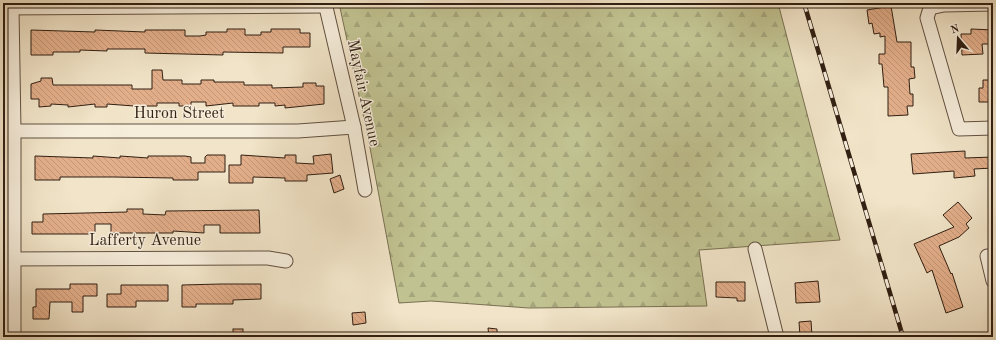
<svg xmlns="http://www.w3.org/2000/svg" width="996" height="340" viewBox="0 0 996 340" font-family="'Old Standard TT',serif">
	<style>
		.forest { fill: url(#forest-firs); stroke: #797052 }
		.building { fill: url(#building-back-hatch); stroke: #311f12 }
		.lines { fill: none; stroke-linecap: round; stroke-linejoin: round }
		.minor-casing { stroke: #615040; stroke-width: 15 }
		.minor { stroke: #f6eddb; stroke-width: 13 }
		.rail-casing { stroke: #311f12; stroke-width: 4.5 }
		.rail { stroke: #f6eddb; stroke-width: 3; stroke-dasharray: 9; stroke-linecap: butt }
		.labels { text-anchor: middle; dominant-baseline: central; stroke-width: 3; stroke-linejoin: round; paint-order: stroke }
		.street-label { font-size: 16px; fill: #311f12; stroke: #f6eddb }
	</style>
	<defs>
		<pattern id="forest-firs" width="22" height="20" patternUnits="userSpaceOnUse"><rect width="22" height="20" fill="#c1c291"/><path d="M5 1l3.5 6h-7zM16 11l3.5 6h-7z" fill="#a6a67c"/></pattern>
		<pattern id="building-back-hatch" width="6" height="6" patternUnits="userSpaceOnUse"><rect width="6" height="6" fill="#e3af8b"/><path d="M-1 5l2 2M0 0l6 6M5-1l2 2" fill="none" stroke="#c39677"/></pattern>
	</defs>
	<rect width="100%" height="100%" fill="#f1e4c8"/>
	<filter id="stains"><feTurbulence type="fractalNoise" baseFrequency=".005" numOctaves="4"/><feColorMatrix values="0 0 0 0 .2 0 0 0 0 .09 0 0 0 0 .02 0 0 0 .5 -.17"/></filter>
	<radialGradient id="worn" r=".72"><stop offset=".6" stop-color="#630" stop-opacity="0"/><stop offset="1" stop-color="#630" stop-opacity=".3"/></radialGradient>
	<!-- forest -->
	<polygon class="forest" points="339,3 778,3 840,240 699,250 707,306 529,308 431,301 399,303 368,137"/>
	<!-- building -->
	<g class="building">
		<polygon points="891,6 897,42 911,42 911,67 914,67 915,78 909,79 910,94 913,94 913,106 907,106 908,115 888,116 888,87 884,87 882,64 879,64 879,54 885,54 885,36 880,37 880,33 874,34 872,23 869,24 867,10"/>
		<polygon points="227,29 245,29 245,35 261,35 261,32 271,32 271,29 300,29 300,33 310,33 310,47 283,47 283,53 223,52 223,55 145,53 145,49 107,49 107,51 80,50 80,52 53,52 53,55 31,55 31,30 95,32 95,30 145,32 145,30 185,30 185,36 200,36 206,35 206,32 227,32"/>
		<polygon points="971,29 993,30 993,44 982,44 983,54 962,55 961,34 971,34"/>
		<polygon points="152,70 162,70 163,80 182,80 182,84 201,84 201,80 214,80 214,82 244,82 244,85 272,85 272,88 303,87 303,83 316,83 316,86 324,86 324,104 285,108 285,105 275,106 275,103 259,103 259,106 233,106 233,103 206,106 206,102 191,102 191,106 179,106 179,103 157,103 157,106 134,106 107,104 107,107 95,107 95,104 68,107 68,105 51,104 51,106 39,107 39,99 31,99 31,84 41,81 41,78 52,78 53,85 132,85 132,89 152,89"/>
		<polygon points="983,80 993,80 993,102 979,102 979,88 983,88"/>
		<polygon points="965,151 965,158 993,157 993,168 974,169 975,176 954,178 954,171 913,174 911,154"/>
		<polygon points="331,154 333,173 307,175 307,181 285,181 285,178 253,177 253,183 229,183 229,165 241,165 241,155 285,158 285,155 296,155 296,163 314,164 313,156"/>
		<polygon points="207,155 225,155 225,172 198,172 198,180 173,180 173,178 114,177 60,177 60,180 35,180 35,156 93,158 93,156 120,158 120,156 148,158 148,156 185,156 191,157 191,163 205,163 205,157"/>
		<polygon points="340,175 344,189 334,193 330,179"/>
		<polygon points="958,202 972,218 966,224 969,228 959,237 939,246 951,274 952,273 963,307 946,313 932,270 927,273 914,244 954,227 943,215"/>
		<polygon points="127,209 143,209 143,214 165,215 166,211 259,210 260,233 220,233 220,225 204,225 204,233 173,231 173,233 111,233 111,224 95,224 95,234 32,234 32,222 43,222 43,214 127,212"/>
		<polygon points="818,281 820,302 796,303 795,283"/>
		<polygon points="716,282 745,282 745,301 737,301 737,298 716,297"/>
		<polygon points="70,284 97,284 97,296 83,296 83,312 72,312 72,302 50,302 49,319 33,319 33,307 36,307 36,289 70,289"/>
		<polygon points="221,284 261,284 261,299 233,300 233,304 196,304 196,307 182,307 182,285"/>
		<polygon points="121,285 168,285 168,301 136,301 136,307 107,307 107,294 121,294"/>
		<polygon points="365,312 366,323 353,325 352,313"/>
		<polygon points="811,321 812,336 800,336 799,322"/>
		<polygon points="488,328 497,329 497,337 489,337"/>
		<rect x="233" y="329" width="10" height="8"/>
	</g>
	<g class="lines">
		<!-- minor casing -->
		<g class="minor-casing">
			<g id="minor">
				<polyline points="325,3 354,127 365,190"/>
				<polyline points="993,4 944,5 930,8 927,18 959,129 993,128"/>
				<polyline points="3,8 326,6"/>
				<polyline points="12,8 14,131 14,337"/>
				<polyline points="3,131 298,131 354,127"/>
				<polyline points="755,249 777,337"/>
				<polyline points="993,256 987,256 993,281"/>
				<polyline points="3,259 268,258 286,261"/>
			</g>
		</g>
		<!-- minor -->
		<use href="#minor" class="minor"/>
		<!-- rail casing -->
		<g class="rail-casing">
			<polyline id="rail" points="804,3 903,337"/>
		</g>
		<!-- rail -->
		<use href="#rail" class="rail"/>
	</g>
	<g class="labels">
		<!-- street labels -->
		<g class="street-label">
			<text transform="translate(363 93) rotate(78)">Mayfair Avenue</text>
			<text x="179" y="114">Huron Street</text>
			<text x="145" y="241">Lafferty Avenue</text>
		</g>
	</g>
	<!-- margin -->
	<rect width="996" height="340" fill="none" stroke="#f1e4c8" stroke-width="16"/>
	<rect x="4" y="4" width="988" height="332" fill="none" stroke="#311f12" stroke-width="2"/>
	<rect x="8" y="8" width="980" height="324" fill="none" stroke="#311f12"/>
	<!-- north arrow -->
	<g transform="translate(958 38) rotate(341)" stroke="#f6eddb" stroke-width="3" paint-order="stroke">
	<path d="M0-3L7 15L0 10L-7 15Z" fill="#311f12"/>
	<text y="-6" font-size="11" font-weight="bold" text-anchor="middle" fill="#311f12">N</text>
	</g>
	<rect width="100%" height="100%" filter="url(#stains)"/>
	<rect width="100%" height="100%" fill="url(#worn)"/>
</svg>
